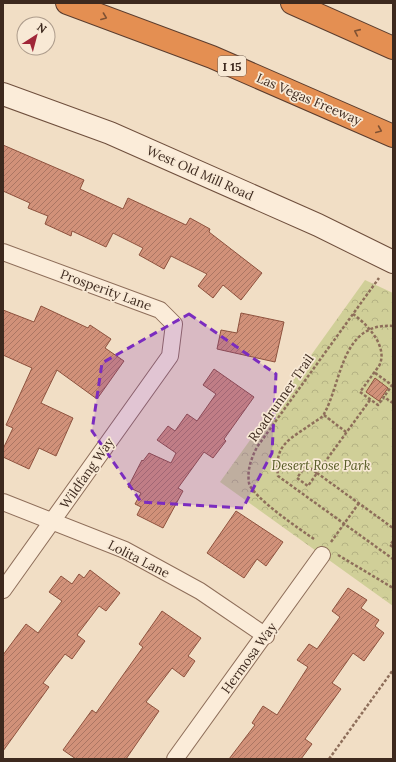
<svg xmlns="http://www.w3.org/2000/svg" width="396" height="762" viewBox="0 0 396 762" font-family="Lora,serif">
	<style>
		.park { fill: url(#park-crowns) }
		.building { fill: url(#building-hatch); stroke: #8e523e }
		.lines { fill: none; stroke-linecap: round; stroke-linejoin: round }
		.street-casing { stroke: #8e6e5a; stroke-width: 18 }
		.secondary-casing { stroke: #6f4f3d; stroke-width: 24 }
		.highway-casing { stroke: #5b3d2e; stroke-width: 24 }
		.path { stroke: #8e6e5a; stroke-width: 2.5; stroke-dasharray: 3 2; stroke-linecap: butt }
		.street { stroke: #fbecd9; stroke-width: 16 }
		.secondary { stroke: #fbecd9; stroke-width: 22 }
		.highway { stroke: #e48f52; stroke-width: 22 }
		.oneway { stroke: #805233 }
		.marked { fill: #7b2cbf; fill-opacity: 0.2; stroke: #7b2cbf; stroke-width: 3; stroke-dasharray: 8 5; stroke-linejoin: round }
		.labels { text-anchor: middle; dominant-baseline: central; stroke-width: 3.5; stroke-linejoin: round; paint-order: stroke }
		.shield { fill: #f8e9d5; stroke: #756355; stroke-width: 1 }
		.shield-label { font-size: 12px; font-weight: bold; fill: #3d291e }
		.street-label { font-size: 13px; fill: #3d291e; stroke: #f8e9d5 }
		.park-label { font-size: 13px; font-style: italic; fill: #555a24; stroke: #f8e9d5 }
	</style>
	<defs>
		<pattern id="park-crowns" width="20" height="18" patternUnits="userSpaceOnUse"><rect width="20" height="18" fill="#d0cf98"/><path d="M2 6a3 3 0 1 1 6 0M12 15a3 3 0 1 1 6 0" fill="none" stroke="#b4b283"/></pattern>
		<pattern id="building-hatch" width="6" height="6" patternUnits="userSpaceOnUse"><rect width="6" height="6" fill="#d19179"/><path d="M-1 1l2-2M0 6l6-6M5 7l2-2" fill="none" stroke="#ab7663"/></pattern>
	</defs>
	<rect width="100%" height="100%" fill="#f1dec5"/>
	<!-- park -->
	<polygon class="park" points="365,280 393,293 393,606 220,482"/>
	<!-- building -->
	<g class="building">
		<polygon points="3,145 84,180 80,189 123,209 128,198 186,225 190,218 210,229 209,232 262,273 241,300 223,285 213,298 198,286 207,274 171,256 164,269 139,255 143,248 113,233 106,247 72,231 71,236 45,224 48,216 28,208 30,203 3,191"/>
		<polygon points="41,306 88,328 90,325 111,339 105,348 124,361 97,399 57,370 41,403 73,418 56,456 39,448 29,469 3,457 3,449 13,428 6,425 32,368 3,355 3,310 34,322"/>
		<polygon points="241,313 284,322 275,362 217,349 221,330 237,333"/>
		<polygon points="214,369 254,397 224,439 226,441 213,458 204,452 178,488 183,491 163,528 137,515 141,507 135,504 141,493 128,487 142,460 143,461 149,453 171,463 176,453 157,440 168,426 175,431 187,414 197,421 216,394 203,385"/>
		<polygon points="375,378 388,388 379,401 366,392"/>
		<polygon points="236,511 283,542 266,566 257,559 244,578 207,553"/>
		<polygon points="90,570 120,593 106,611 99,606 77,635 85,641 72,659 65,654 43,683 49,687 3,751 3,655 26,624 38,633 62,601 49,592 61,576 72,584 79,574 84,578"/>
		<polygon points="348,588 367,600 361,608 379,620 375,626 384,633 364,661 353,653 332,683 341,689 305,739 312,744 301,759 229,759 255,725 252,723 263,706 277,715 308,667 297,660 309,644 317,649 340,617 332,611"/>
		<polygon points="162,611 201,638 188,656 195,661 184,677 172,668 146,702 159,711 126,759 76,759 63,750 92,710 96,713 143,647 139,644"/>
	</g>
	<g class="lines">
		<!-- street casing -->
		<g class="street-casing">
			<g id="street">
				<polyline points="3,252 160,310 174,324 170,356 3,590"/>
				<polyline points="3,502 125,550 200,591 266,636"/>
				<polyline points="175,759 322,555"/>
			</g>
		</g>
		<!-- secondary casing -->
		<g class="secondary-casing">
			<polyline id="secondary" points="3,94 110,133 318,225 393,262"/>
		</g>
		<!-- highway casing -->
		<g class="highway-casing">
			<g id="highway">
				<polyline points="67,3 212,57 393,136"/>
				<polyline points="292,3 393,48"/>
			</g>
		</g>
		<!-- path -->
		<g class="path">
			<path d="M353 314C367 324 389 347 379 366L360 392 378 405 384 397 393 403"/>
			<path d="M393 326C341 322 342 382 324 414 322 418 317 420 313 423 289 440 274 444 278 476L393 559"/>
			<polyline points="375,373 392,385 384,397"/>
			<polyline points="370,400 317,473 393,528"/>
			<polyline points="324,415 346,432"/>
			<polygon points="306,465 317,473 308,486 297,478"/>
			<path d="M314 539C301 530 252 497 249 483 247 470 251 459 257 447L379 278"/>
			<polyline points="393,541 390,545 393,547"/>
			<polyline points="331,542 359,503"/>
			<polyline points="338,555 393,588"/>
			<polyline points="329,759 393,670"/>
		</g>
		<!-- street -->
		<use href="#street" class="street"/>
		<!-- secondary -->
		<use href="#secondary" class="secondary"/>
		<!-- highway -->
		<use href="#highway" class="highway"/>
	</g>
	<!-- one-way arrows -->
	<defs><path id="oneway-chevron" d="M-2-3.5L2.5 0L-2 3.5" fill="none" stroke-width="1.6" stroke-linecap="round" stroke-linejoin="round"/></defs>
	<g class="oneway">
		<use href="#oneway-chevron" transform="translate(104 17) rotate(21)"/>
		<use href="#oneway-chevron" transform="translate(357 32) rotate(-156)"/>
		<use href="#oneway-chevron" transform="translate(379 130) rotate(23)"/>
	</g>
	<!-- marked area -->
	<path class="marked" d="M189 314 276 374 272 453 243 508 141 502 92 431 102 363Z"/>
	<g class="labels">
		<!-- shield labels -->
		<rect class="shield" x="218" y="56" width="28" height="20" rx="3"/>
		<g class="shield-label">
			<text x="232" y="66">I 15</text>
		</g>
		<!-- street labels -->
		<g class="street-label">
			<text transform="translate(309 99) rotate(23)">Las Vegas Freeway</text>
			<text transform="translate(200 173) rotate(24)">West Old Mill Road</text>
			<text transform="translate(106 290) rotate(20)">Prosperity Lane</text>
			<text transform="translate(281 398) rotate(-55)">Roadrunner Trail</text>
			<text transform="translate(87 473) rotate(-55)">Wildfang Way</text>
			<text transform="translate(139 559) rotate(27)">Lolita Lane</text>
			<text transform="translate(249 658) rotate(-54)">Hermosa Way</text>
		</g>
		<!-- park labels -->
		<g class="park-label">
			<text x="321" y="465">Desert Rose Park</text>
		</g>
	</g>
	<!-- border -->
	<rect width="396" height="762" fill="none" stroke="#3d291e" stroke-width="8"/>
	<!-- north arrow -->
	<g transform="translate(36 36) rotate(36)"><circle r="19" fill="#f8e9d5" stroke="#ad9c8c"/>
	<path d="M0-3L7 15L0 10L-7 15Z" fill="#a02638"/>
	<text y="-6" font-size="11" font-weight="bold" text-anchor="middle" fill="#3d291e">N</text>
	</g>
</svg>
